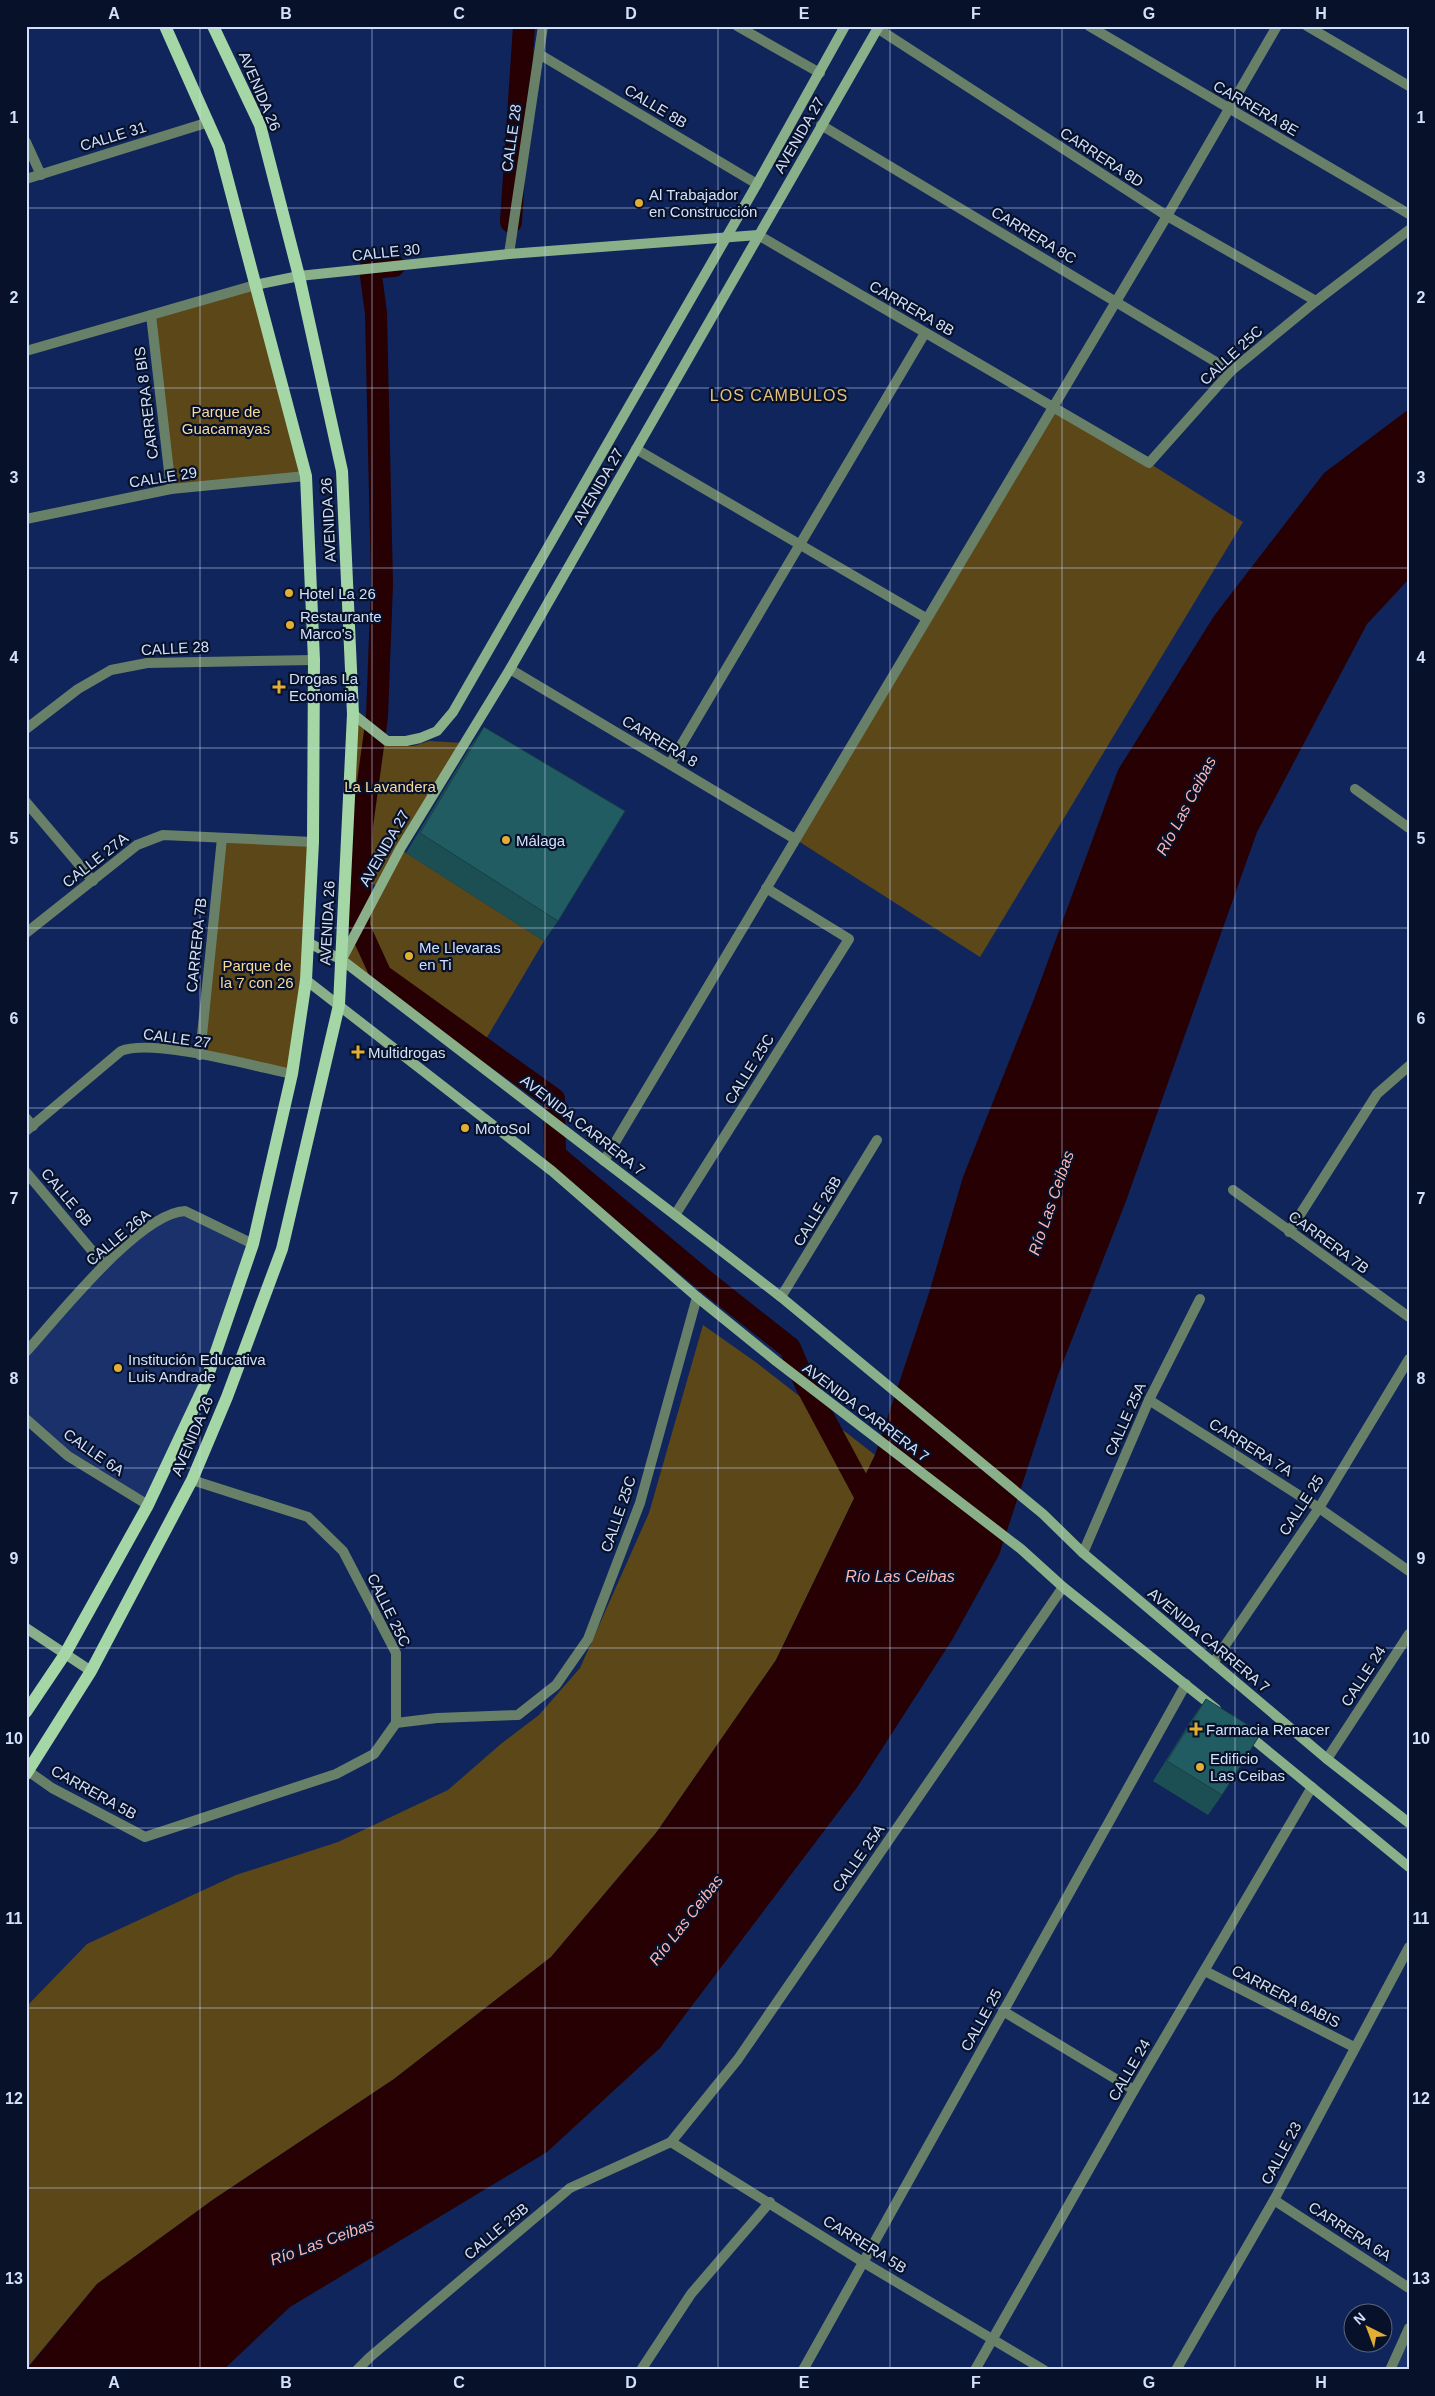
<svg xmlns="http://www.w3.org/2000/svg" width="1435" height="2396" viewBox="0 0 1435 2396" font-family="Arial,sans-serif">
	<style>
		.built { fill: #1a316c }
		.green { fill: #5c4718 }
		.water { fill: #260002 }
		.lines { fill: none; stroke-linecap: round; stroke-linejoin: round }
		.canal { stroke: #260002; stroke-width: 22 }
		.street { stroke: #688068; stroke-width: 10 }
		.secondary { stroke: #8ab08a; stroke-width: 10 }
		.primary { stroke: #a5d6a5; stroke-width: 12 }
		.wall { fill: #1c4f54 }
		.building { fill: #215c62; stroke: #174045 }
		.grid { fill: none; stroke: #d2e0fb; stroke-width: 1; stroke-opacity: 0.55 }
		.poi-dot { fill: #e2af34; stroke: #071129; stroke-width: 2 }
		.labels { text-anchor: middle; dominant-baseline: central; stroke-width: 4.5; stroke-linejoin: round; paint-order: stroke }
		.street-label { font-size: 15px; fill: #d2e0fb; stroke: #071129 }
		.poi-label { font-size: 15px; fill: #d2e0fb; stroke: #071129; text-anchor: start }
		.park-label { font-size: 15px; fill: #f8d99a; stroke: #071129 }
		.neighbourhood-label { font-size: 16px; letter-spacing: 1px; fill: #e6c37a; stroke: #071129 }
		.water-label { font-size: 16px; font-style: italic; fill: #feb5ae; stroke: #071129 }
		.neatline { fill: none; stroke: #d2e0fb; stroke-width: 2 }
		.grid-label { font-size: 16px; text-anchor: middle; font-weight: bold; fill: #d2e0fb }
	</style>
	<rect width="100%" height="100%" fill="#10255b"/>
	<!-- built -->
	<g class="built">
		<polygon points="185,1211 253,1244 205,1384 148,1505 107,1481 26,1419 26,1352 145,1230"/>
		<polygon points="1409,2334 1409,2370 1392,2370"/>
	</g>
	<!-- green -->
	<g class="green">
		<polygon points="255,285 306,476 171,489 151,315"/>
		<polygon points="1052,406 1149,463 1243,522 980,957 795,839"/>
		<polygon points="353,714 384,742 400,746 413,746 429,741 464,743 400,849 544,941 473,1061 342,960 379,886 346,877"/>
		<polygon points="222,838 313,842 292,1074 200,1055"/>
		<polygon points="703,1325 757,1363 875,1455 776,1660 656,1833 551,1957 394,2079 214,2199 97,2284 26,2369 26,2007 87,1944 236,1875 338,1842 448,1790 502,1743 539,1715 580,1668 649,1513"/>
	</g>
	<!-- water -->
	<polygon class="water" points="1409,409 1409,579 1367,624 1257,832 1126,1201 1058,1375 999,1555 952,1640 858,1786 660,2048 547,2152 290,2307 223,2370 26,2370 97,2284 214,2199 394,2079 551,1957 656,1833 776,1660 875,1455 929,1293 963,1177 1034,999 1118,770 1214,616 1324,473"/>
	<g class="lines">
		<!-- canal -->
		<g class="canal">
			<polyline points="511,222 524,26"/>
			<polyline points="394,266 370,268 376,313 382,584 377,717 362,826 359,927 381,975 554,1099 555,1155 709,1284 790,1348 805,1383 874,1512"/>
		</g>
		<!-- street -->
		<g class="street">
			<polyline points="737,26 820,73"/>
			<polyline points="1089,26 1409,214"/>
			<polyline points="1307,26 1409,86"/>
			<polyline points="877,28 1167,216 1316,301"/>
			<polyline points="539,54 757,184"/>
			<polyline points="821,125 1231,371"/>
			<polyline points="26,142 41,175"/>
			<polyline points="26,179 209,122"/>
			<polyline points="758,235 1149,463 1231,371 1316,301 1409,230"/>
			<polyline points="509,254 543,26"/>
			<polyline points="151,315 171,489"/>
			<polyline points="26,351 255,285"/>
			<polyline points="636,449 926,618"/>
			<polyline points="26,519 171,489 306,476"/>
			<polyline points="510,669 795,839"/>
			<polyline points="26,729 78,689 111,670 147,663 314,660"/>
			<polyline points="670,764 925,333"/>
			<polyline points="1355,789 1409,828"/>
			<polyline points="26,802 93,881"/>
			<polyline points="26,933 137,845 163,835 313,842"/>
			<polyline points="200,1055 222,838"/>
			<polyline points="26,1118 33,1126"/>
			<path d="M26 1131 121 1051C152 1038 254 1066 292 1074"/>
			<polyline points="604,1161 1167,216 1277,26"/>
			<polyline points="26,1172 104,1265"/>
			<polyline points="1233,1190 1409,1317"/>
			<polyline points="675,1215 849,939 766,888"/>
			<polyline points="1289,1232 1377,1094 1409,1066"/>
			<polyline points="781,1297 877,1140"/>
			<path d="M26 1352C57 1318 139 1213 185 1211L253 1244"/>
			<polyline points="1149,1400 1319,1508 1409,1571"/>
			<polyline points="26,1419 68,1456 148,1505"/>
			<polyline points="1083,1553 1149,1400 1200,1299"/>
			<polyline points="1213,1663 1319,1508 1409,1359"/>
			<polyline points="396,1723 437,1718 518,1715 556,1685 588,1639 640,1503 697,1297"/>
			<polyline points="1327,1759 1409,1634"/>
			<polyline points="28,1771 52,1788 145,1837 336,1774 374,1754 396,1723 396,1653 343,1551 308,1517 192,1480"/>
			<polyline points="1205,1971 1354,2047"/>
			<polyline points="1003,2011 1134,2090"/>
			<polyline points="671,2142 863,2262 1044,2370"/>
			<polyline points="1274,2200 1409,2288"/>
			<polyline points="357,2370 370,2357 570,2188 671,2142 738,2059 1063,1587"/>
			<polyline points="641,2370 691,2294 770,2202"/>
			<polyline points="803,2370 1186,1684"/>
			<polyline points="975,2370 1134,2090 1312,1787"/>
			<polyline points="1176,2370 1274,2200 1409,1947"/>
			<polyline points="1390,2370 1409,2328"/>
		</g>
		<!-- secondary -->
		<g class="secondary">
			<polyline points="255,285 299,276 509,254 758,235"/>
			<polyline points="353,714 387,741 406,741 420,738 437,731 453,712 757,184 845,26"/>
			<polyline points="307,942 342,960 675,1215 781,1297 1043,1514 1083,1553 1327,1759 1409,1823"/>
			<polyline points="342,959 400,849 510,669 879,26"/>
			<polyline points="306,980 552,1171 697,1297 776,1361 1021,1549 1063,1587 1216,1709"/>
			<polyline points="26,1628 91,1671"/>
			<polyline points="1247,1734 1409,1867"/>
		</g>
		<!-- primary -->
		<g class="primary">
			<polyline points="26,1712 65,1654 148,1505 205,1384 253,1244 292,1074 306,980 313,842 314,660 306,476 219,147 165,26"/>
			<polyline points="26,1774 91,1671 192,1480 227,1397 282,1249 339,1005 353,714 342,471 299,276 260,125 213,26"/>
		</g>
	</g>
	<!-- wall -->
	<g class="wall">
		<polygon points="484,727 558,921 544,941 406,853 470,747"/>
		<polygon points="1206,1699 1222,1795 1208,1815 1153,1781 1192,1719"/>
	</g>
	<!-- building -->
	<g class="building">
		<polygon points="484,727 625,811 558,921 420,833"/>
		<polygon points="1206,1699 1261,1733 1222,1795 1167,1761"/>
	</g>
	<!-- grid -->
	<path class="grid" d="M200 26V2370M372 26V2370M545 26V2370M718 26V2370M890 26V2370M1062 26V2370M1235 26V2370M26 208H1409M26 388H1409M26 568H1409M26 748H1409M26 928H1409M26 1108H1409M26 1288H1409M26 1468H1409M26 1648H1409M26 1828H1409M26 2008H1409M26 2188H1409"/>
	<!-- markers -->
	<g class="poi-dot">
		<circle cx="639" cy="203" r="5"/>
		<circle cx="289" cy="593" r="5"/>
		<circle cx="290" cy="625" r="5"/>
		<path d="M276.5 679.5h5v5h5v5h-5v5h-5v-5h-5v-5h5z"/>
		<circle cx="506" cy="840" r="5"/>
		<circle cx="409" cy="956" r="5"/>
		<path d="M355.5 1044.5h5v5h5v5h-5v5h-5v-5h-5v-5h5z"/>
		<circle cx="465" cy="1128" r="5"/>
		<circle cx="118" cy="1368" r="5"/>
		<path d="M1193.5 1721.5h5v5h5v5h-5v5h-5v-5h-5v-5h5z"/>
		<circle cx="1200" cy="1767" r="5"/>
	</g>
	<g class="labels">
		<!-- street labels -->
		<g class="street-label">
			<text transform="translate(260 91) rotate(67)">AVENIDA 26</text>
			<text transform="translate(656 106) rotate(31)">CALLE 8B</text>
			<text transform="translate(1256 108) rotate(30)">CARRERA 8E</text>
			<text transform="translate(799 135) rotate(-60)">AVENIDA 27</text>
			<text transform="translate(113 136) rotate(-17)">CALLE 31</text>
			<text transform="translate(511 138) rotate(-82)">CALLE 28</text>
			<text transform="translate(1102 157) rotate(33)">CARRERA 8D</text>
			<text transform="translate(1034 235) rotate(31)">CARRERA 8C</text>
			<text transform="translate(386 252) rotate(-6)">CALLE 30</text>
			<text transform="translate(912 308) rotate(30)">CARRERA 8B</text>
			<text transform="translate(1231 355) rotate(-43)">CALLE 25C</text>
			<text transform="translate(146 403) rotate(-97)">CARRERA 8 BIS</text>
			<text transform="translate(163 477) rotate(-9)">CALLE 29</text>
			<text transform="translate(598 486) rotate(-60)">AVENIDA 27</text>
			<text transform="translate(328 520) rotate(-93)">AVENIDA 26</text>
			<text transform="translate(175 648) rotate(-3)">CALLE 28</text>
			<text transform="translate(660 741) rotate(31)">CARRERA 8</text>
			<text transform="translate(384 848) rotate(-60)">AVENIDA 27</text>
			<text transform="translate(95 860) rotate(-38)">CALLE 27A</text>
			<text transform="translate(327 923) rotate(-87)">AVENIDA 26</text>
			<text transform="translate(196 945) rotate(-84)">CARRERA 7B</text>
			<text transform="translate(177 1038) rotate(8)">CALLE 27</text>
			<text transform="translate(749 1069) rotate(-58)">CALLE 25C</text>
			<text transform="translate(583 1125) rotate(38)">AVENIDA CARRERA 7</text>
			<text transform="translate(67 1197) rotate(50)">CALLE 6B</text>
			<text transform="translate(817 1211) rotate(-59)">CALLE 26B</text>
			<text transform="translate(118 1237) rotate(-40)">CALLE 26A</text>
			<text transform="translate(1329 1242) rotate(36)">CARRERA 7B</text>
			<text transform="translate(866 1412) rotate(37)">AVENIDA CARRERA 7</text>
			<text transform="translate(1125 1419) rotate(-66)">CALLE 25A</text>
			<text transform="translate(192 1436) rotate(-67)">AVENIDA 26</text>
			<text transform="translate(1251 1447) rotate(32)">CARRERA 7A</text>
			<text transform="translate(94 1452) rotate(35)">CALLE 6A</text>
			<text transform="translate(1301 1505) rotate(-57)">CALLE 25</text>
			<text transform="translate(618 1514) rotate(-71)">CALLE 25C</text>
			<text transform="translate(389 1610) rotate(64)">CALLE 25C</text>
			<text transform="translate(1209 1640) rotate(40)">AVENIDA CARRERA 7</text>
			<text transform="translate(1363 1676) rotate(-57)">CALLE 24</text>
			<text transform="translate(94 1792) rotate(29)">CARRERA 5B</text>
			<text transform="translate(858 1858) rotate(-55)">CALLE 25A</text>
			<text transform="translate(1286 1996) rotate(27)">CARRERA 6ABIS</text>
			<text transform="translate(981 2020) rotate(-61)">CALLE 25</text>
			<text transform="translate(1129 2070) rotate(-60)">CALLE 24</text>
			<text transform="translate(1281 2153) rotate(-62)">CALLE 23</text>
			<text transform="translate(496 2231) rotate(-40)">CALLE 25B</text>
			<text transform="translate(1350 2231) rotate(33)">CARRERA 6A</text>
			<text transform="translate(865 2244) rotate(32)">CARRERA 5B</text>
		</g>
		<!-- poi labels -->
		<g class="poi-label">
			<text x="649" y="194">Al Trabajador<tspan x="649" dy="17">en Construcción</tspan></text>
			<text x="299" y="593">Hotel La 26</text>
			<text x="300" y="616">Restaurante<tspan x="300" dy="17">Marco's</tspan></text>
			<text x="289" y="678">Drogas La<tspan x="289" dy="17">Economia</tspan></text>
			<text x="516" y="840">Málaga</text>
			<text x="419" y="947">Me Llevaras<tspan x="419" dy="17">en Ti</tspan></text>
			<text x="368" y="1052">Multidrogas</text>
			<text x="475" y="1128">MotoSol</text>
			<text x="128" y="1359">Institución Educativa<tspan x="128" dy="17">Luis Andrade</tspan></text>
			<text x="1206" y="1729">Farmacia Renacer</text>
			<text x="1210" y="1758">Edificio<tspan x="1210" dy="17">Las Ceibas</tspan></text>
		</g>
		<!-- park labels -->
		<g class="park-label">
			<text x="226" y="411">Parque de<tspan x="226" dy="17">Guacamayas</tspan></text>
			<text x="390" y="786">La Lavandera</text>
			<text x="257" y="965">Parque de<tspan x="257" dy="17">la 7 con 26</tspan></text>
		</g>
		<!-- neighbourhood labels -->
		<g class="neighbourhood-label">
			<text x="779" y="395">LOS CAMBULOS</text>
		</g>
		<!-- water labels -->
		<g class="water-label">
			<text transform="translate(1186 806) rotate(-62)">Río Las Ceibas</text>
			<text transform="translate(1051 1203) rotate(-71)">Río Las Ceibas</text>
			<text x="900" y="1576">Río Las Ceibas</text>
			<text transform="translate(686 1920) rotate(-52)">Río Las Ceibas</text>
			<text transform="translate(322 2242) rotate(-20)">Río Las Ceibas</text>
		</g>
	</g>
	<!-- border -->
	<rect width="1435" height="2396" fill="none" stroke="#071129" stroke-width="55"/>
	<!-- north arrow -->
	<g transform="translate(1368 2328) rotate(318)"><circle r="24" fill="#071129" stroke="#58647d"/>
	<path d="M0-4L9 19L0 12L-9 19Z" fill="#e2af34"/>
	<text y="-8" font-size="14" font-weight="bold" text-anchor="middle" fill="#d2e0fb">N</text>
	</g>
	<rect x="28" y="28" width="1380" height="2340" class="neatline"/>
	<g class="grid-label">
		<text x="114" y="19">A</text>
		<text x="286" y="19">B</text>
		<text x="459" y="19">C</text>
		<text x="631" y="19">D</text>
		<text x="804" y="19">E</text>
		<text x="976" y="19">F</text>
		<text x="1149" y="19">G</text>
		<text x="1321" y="19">H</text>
		<text x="14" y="123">1</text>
		<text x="1421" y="123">1</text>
		<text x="14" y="303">2</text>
		<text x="1421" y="303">2</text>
		<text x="14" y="483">3</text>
		<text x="1421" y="483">3</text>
		<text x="14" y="663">4</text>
		<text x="1421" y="663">4</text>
		<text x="14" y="844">5</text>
		<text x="1421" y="844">5</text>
		<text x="14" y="1024">6</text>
		<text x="1421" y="1024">6</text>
		<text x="14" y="1204">7</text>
		<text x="1421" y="1204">7</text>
		<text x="14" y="1384">8</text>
		<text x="1421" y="1384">8</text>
		<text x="14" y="1564">9</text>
		<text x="1421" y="1564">9</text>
		<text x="14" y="1744">10</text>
		<text x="1421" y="1744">10</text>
		<text x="14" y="1924">11</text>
		<text x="1421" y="1924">11</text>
		<text x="14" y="2104">12</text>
		<text x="1421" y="2104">12</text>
		<text x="14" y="2284">13</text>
		<text x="1421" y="2284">13</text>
		<text x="114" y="2388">A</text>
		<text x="286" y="2388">B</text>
		<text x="459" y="2388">C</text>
		<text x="631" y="2388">D</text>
		<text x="804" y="2388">E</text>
		<text x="976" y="2388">F</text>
		<text x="1149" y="2388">G</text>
		<text x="1321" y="2388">H</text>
	</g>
</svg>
